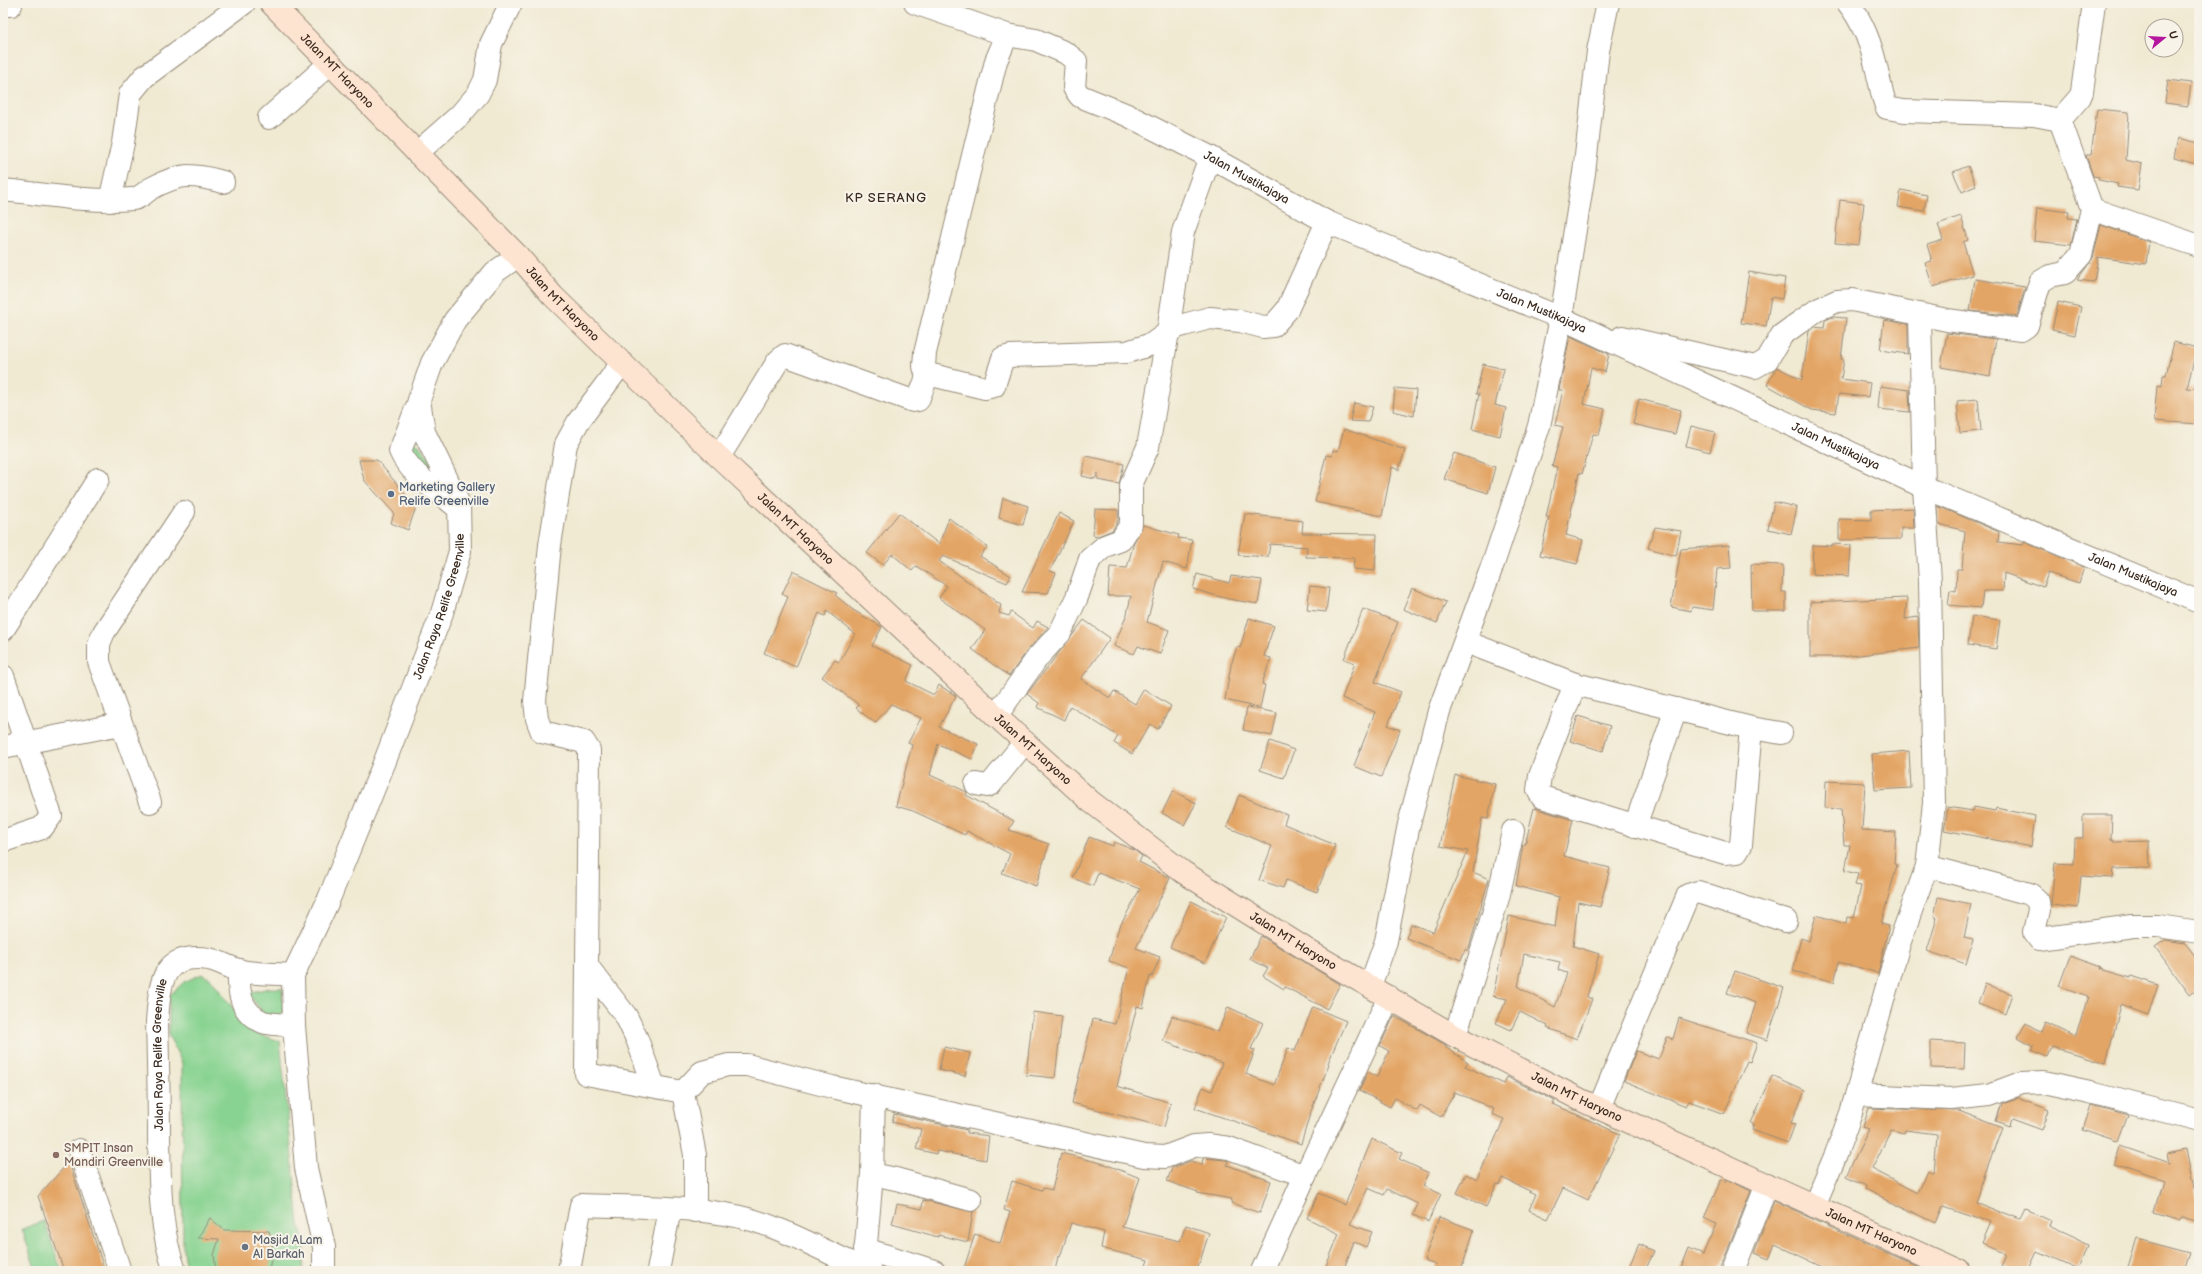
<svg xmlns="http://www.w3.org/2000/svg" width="2202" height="1274" font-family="'Balsamiq Sans',sans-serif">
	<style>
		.green { fill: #88d391; stroke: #627e58 }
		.building { fill: #e3a565; fill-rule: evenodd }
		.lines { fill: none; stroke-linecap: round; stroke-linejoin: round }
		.street-casing { stroke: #968a78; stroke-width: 24 }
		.secondary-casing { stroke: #968a78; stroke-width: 24 }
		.street { stroke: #fff; stroke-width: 22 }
		.secondary { stroke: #fde4d1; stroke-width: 22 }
		.service-dot { fill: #5c6f8a; stroke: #f7f3e8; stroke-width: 1.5 }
		.education-dot { fill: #8d6e63; stroke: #f7f3e8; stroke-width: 1.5 }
		.worship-dot { fill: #6b7280; stroke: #f7f3e8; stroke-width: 1.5 }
		.labels { text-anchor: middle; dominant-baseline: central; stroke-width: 4; stroke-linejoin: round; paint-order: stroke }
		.street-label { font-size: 12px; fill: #3b2a1e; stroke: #f7f3e8 }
		.service-label { font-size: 12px; fill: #4e5e75; stroke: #f7f3e8; text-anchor: start }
		.education-label { font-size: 12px; fill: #785e54; stroke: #f7f3e8; text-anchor: start }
		.worship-label { font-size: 12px; fill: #5b616d; stroke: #f7f3e8; text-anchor: start }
		.neighbourhood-label { font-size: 13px; letter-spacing: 1px; fill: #3b2a1e; stroke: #f7f3e8 }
	</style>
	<rect width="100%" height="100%" fill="#f7f3e8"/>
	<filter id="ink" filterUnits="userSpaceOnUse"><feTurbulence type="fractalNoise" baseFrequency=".025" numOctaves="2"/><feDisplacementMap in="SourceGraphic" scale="8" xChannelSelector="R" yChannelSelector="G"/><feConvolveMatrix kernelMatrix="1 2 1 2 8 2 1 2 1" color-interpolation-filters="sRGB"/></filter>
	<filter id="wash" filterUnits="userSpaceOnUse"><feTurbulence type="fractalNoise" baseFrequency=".012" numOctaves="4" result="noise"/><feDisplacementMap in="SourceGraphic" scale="16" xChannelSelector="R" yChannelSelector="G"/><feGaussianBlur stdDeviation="0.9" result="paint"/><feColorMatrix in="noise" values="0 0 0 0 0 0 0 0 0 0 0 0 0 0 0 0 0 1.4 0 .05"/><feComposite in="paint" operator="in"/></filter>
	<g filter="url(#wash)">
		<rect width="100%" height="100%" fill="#f0ead3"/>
		<g class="green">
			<path d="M416,442L436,466L434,477L409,445Z"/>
			<path d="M202,974L211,979L248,1028L258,1034L280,1041L299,1224C304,1240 307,1254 302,1271H186L183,1250L182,1063L169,1036V996L184,982Z"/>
			<path d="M269,988H282L284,1013L277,1017L267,1018L248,993Z"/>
			<path d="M44,1221L61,1269L36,1271L22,1229Z"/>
		</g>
		<g id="blocks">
			<g class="building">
				<path d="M2168,80L2191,83L2188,106L2165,103Z"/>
				<path d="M2097,109L2129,112L2126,160L2142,164L2138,190L2117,187L2118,184L2099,180V177L2093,176L2086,155H2091Z"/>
				<path d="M2178,138L2199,143L2196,164L2174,158Z"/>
				<path d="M1968,166L1976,186L1962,192L1953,172Z"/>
				<path d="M1901,190L1927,195L1924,211L1898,207Z"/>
				<path d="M1840,200L1864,203L1859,245L1835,243Z"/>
				<path d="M2037,208L2069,212L2068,218L2077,219L2071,245L2034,241Z"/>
				<path d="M1961,216L1968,240L1963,242L1973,275L1933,287L1925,263L1932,261L1927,245L1943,240L1938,224Z"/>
				<path d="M2101,225L2149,242L2146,264L2098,257L2094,282L2077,280L2093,258Z"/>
				<path d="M1749,272L1785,278L1782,299L1771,297L1766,326L1741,323Z"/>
				<path d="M1975,279L2025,287L2017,316L1970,311Z"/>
				<path d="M2058,302L2081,307L2075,335L2052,330Z"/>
				<path d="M1833,317L1846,318L1841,359H1844L1841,379L1870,383L1868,397L1839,394L1836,413L1812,410L1767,385L1777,367L1802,380L1809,331L1814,327L1824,328L1825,320Z"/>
				<path d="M1884,320L1908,324V354L1880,350Z"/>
				<path d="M1947,333L1996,339L1990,376L1941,367Z"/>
				<path d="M1570,336L1609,354L1605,372L1591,368L1584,404L1605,409L1599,435L1593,434L1582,474L1579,473L1566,535L1583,540L1577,564L1540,555L1549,517H1546L1557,467L1552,466L1563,427L1555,425L1563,390H1559Z"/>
				<path d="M2174,342L2197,348L2187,388L2199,389V424L2154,421L2157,385L2162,386L2163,375H2166Z"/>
				<path d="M1483,364L1504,369L1495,405L1506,408L1500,436L1472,429L1479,394H1476Z"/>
				<path d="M1880,386L1909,390L1910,412L1878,409Z"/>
				<path d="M1395,388L1416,390L1414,416L1393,411Z"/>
				<path d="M1639,399L1681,410L1675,434L1633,424Z"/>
				<path d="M1978,399L1981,431L1960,433L1957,401Z"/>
				<path d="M1354,403L1373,407L1368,422L1350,421Z"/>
				<path d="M1691,426L1715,432L1710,452L1686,446Z"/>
				<path d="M1344,429L1405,450L1399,470L1392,467L1382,516L1315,502L1326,455L1332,456L1333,450L1338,451Z"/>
				<path d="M1454,453L1495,467L1488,493L1444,479Z"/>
				<path d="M1086,456L1124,464L1119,484L1098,480V473L1095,479L1082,476Z"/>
				<path d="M359,460H377L416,507L408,530L391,523L394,513L364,480Z"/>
				<path d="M1003,498L1028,506L1023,525L999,518Z"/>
				<path d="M1774,502L1797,507L1791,534L1768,529Z"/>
				<path d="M1938,506L1999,532L1998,542L2023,545L2024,542L2084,567L2079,583L2048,573L2043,587L2004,573L2003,591H1983L1981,608L1948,605L1950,590L1956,591L1957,569H1962L1965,531L1939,524Z"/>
				<path d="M1913,508L1914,528H1901V539L1839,540V519L1871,520V510Z"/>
				<path d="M1095,509L1118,510V520L1113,530L1098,536L1093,535Z"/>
				<path d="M899,513L939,544L949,518L987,547L980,556L1011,576L1007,583L943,556L939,561L1001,605L999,613L1009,616L1011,612L1033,628L1037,621L1048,627L1028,650L1009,676L972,649L985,630L939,598L947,586L916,566L912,571L892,554L883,565L867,553Z"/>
				<path d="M1059,513L1074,521L1050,571L1056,573L1048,593L1022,592Z"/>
				<path d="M1245,514L1303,521L1302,533L1377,534L1375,571L1353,569L1354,558L1306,557L1307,547L1270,544L1268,557L1238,555Z"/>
				<path d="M1143,525L1179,535L1178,538L1192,540L1187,569L1163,562L1147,622L1169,630L1160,654L1138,646L1134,654L1114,646L1127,614L1131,596H1108L1110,567L1127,568L1134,542Z"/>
				<path d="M1655,527L1681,531L1676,556L1648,548Z"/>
				<path d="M1832,544L1851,545L1849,576L1812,574L1813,545L1832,546Z"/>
				<path d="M1729,545L1731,568L1717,569L1713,610L1692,607L1691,611L1671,607L1681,549Z"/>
				<path d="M1751,564L1783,565L1782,592H1786V611H1752Z"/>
				<path d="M793,571L837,593L835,595L853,610L882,627L872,646L913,665L906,681L934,695L939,685L956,696L939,727L978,744L972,759L938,744L930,775L967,792L966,795L1014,821L1009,830L1049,844L1036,886L1002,873L1010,854L967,831L965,835L913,811L896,806L912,745L908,743L921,718L891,704L875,723L856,708L859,705L822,677L835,660L839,662L855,634L827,611L825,616L819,613L796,667L764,653L788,597L782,594Z"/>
				<path d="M1197,574L1229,583L1231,576L1262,580L1258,604L1228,599L1193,589Z"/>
				<path d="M1310,586L1329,588L1326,612L1307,610Z"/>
				<path d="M1412,588L1446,602L1437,623L1403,609Z"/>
				<path d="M1907,598L1905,619L1918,617L1919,648L1842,657H1810V602Z"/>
				<path d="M1363,609L1398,622L1375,682L1401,692L1388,725L1400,730L1381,777L1354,766L1375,712L1342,698L1355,663L1344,659Z"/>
				<path d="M1972,616L2000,620L1996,649L1968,645Z"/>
				<path d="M1249,618L1274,626L1264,656L1271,658L1262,684L1265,685L1260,708L1225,700L1231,665L1237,647L1240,648Z"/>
				<path d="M1084,620L1110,638L1081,679L1110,698L1114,691L1135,704L1144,689L1171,706L1158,729L1150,724L1132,754L1114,743L1118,736L1070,706L1064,720L1037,707L1039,703L1027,694Z"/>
				<path d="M1247,707L1277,713L1272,736L1243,730Z"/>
				<path d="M1578,716L1610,726L1603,751L1570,741Z"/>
				<path d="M1270,741L1294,750L1284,778L1260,770Z"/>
				<path d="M1909,751L1911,788L1875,790L1872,754Z"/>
				<path d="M1455,775L1495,784L1488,819L1482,818L1473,872L1489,879L1468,951L1465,949L1461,960L1406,938L1411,924L1433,932L1468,851L1440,846Z"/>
				<path d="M1826,781L1865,783L1862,830L1896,832L1894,864L1897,865L1881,924L1889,926L1878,973L1839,962L1834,982L1793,971L1801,938L1809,941L1816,915L1846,924L1847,917L1854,918L1861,886L1855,885L1858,874L1845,871L1850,845H1844L1841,809L1825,808Z"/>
				<path d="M1173,791L1196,803L1184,825L1162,813Z"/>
				<path d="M1239,795L1287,815L1284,824L1335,845L1317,892L1286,880L1283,888L1259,880L1272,846L1227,827Z"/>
				<path d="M1948,807L1973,811L1974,807L1995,811L1996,808L2035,816L2031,847L1944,830Z"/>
				<path d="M1534,808L1573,820L1564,856L1610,868L1600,907L1578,902L1573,946L1599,954L1587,997L1592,999L1577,1039L1547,1028L1548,1026L1520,1012L1511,1030L1496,1023L1507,999L1493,996L1509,916L1555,927L1559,897L1516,886L1523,844L1525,845ZM1524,954L1560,962L1558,970L1567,973L1555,1007L1518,987Z"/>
				<path d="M2083,815H2112L2111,839L2114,840V842L2149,841L2150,868L2113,869L2112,878L2081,876L2078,908L2051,905L2055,863L2074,864L2075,838H2083Z"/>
				<path d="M1089,837L1113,846L1114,842L1134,850L1142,856L1139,862L1170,878L1136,948L1160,957L1152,977L1150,976L1143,1008L1137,1006L1117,1086L1171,1103L1164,1127L1072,1103L1093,1019L1115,1024L1129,968L1109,961L1118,930L1140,889L1098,873L1093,886L1073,878Z"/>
				<path d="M1938,897L1971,904L1964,938L1973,940L1966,964L1927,951L1937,918L1934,917Z"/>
				<path d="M1191,901L1226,917L1205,963L1170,947Z"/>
				<path d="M1261,936L1340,984L1327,1009L1285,987L1284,989L1263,976L1268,968L1250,959Z"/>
				<path d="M2165,940L2185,943L2199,961V988L2190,995L2155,947Z"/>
				<path d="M2070,956L2101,967L2100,969L2131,978V976L2158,985L2148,1015L2121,1005L2106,1063L2052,1047L2048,1057L2032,1050L2034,1046L2018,1037L2026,1023L2041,1032L2045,1022L2076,1037L2088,996L2059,986Z"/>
				<path d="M1735,971L1784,988L1767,1040L1746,1033L1756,1003L1727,993Z"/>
				<path d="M1985,984L2012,994L2005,1014L1978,1004Z"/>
				<path d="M1228,1007L1263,1023L1251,1049L1255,1050L1246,1074L1274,1085L1288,1048L1295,1051L1313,1007L1346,1021L1328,1063L1329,1064L1310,1114L1301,1144L1195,1108L1203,1087L1212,1091L1222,1063L1163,1041L1172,1016L1218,1032Z"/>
				<path d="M1033,1012L1062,1016L1055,1078L1026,1075Z"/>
				<path d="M1394,1016L1446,1045L1445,1047L1468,1062L1465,1066L1504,1084L1507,1077L1555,1101L1553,1104L1620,1134L1588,1200L1563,1188L1548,1219L1529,1210L1536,1194L1502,1178L1499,1185L1497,1184L1486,1207L1457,1193L1466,1174L1477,1180L1504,1119L1492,1114L1494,1109L1455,1092L1441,1117L1420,1105L1417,1111L1395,1098L1390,1107L1359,1090L1368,1072L1377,1077L1389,1051L1380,1046Z"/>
				<path d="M1679,1018L1757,1043L1750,1062L1747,1061L1724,1114L1689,1101L1686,1106L1624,1081L1636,1051L1659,1059L1667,1037L1673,1039Z"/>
				<path d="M1931,1041L1965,1043L1964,1069L1931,1068Z"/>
				<path d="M944,1047L970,1053L965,1076L939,1070Z"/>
				<path d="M1772,1076L1805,1091L1791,1123L1795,1124L1788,1143L1752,1130L1754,1125L1751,1123Z"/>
				<path d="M2017,1098L2049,1110L2042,1130L2012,1119L2010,1126L1996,1121L2002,1103Z"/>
				<path d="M2091,1105L2128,1115L2118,1142L2083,1130Z"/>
				<path d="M1869,1108L1959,1111L2003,1128L1976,1202L2021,1220L2026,1210L2050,1221L2048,1226L2087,1244L2078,1268L2037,1250L2027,1271H2016L2001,1264L2006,1254L1983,1244L1992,1223L1943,1206L1936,1223L1865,1189L1866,1186L1846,1176L1869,1129L1863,1127ZM1891,1130L1904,1133L1905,1130L1937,1134L1934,1173L1928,1170L1918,1193L1872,1169Z"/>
				<path d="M894,1114L967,1130V1133L989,1136L986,1160L937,1151L936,1154L916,1149L921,1129L892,1122Z"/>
				<path d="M1372,1139L1402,1153L1399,1159L1429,1173L1423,1186L1441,1194L1428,1222L1413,1215L1418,1204L1387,1189L1384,1195L1368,1188L1350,1224L1372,1232L1366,1247L1354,1242L1343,1271H1324L1339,1234L1307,1218L1319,1193L1345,1205Z"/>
				<path d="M2120,1146L2170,1163L2168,1153L2187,1149L2199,1207V1222L2181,1216L2180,1219L2154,1211L2163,1182L2114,1165Z"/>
				<path d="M1061,1153L1105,1164L1140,1178L1122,1227L1180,1241L1186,1225L1209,1233L1197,1271H1144L1148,1260L1101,1248L1104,1232L1071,1223L1060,1257L1058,1256L1055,1271H963L975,1234L1000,1243L1010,1212L1004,1210L1012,1181L1042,1190L1043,1188L1052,1190Z"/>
				<path d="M1203,1158L1226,1160L1228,1161L1227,1165L1271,1181L1260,1213L1231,1203L1232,1199L1197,1193L1198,1192L1167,1181L1172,1168L1191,1161L1202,1165Z"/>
				<path d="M69,1162L105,1271H64L38,1196Z"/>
				<path d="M1726,1179L1751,1191L1724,1259L1718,1271H1680L1689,1248L1703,1254L1716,1224L1704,1218L1721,1180L1725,1182Z"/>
				<path d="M923,1200L973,1212L968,1242L938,1235V1237L892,1224L897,1204L922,1209Z"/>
				<path d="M1774,1201L1860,1241L1928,1271H1821L1823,1267L1775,1244L1769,1259L1754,1253Z"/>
				<path d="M1439,1217L1474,1230L1461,1271H1434L1436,1264L1424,1260Z"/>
				<path d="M210,1218L224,1230L269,1231L272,1241L273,1254L268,1271H216L214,1255L219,1239L198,1238Z"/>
				<path d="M2137,1239L2190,1253L2184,1271H2127Z"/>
				<path d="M1639,1244L1654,1251L1645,1271H1627Z"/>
			</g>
		</g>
	</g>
	<g filter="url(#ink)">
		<use href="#blocks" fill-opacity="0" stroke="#968a78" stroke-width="1"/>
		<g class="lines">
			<g class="street-casing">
				<g id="street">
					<path id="s1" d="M915,3L1007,35L1036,40L1066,53L1076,61L1074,88L1080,96L1127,115L1210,157L1327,222L1561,318L1924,487L2199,602"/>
					<path d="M1848,3C1864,23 1873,50 1878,75C1881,86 1882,97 1887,108L1904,111L2034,115L2060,120"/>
					<path d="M3,5H11"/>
					<path d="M269,118L329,64"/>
					<path d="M2060,120L2080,97L2082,92L2094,3"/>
					<path d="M417,153L460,115L478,94L485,80L491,44L511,3"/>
					<path d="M3,190C45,194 89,203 132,199C138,199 145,193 150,189C180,173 190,173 223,182"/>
					<path d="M110,201L123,143L130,94L144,77L244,3"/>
					<path d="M2092,209L2199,246"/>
					<path d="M1622,337L1755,367L1767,360L1782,335L1797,324L1817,310L1837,301L1852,300L1947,320L2021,330L2027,326L2040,282L2050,276L2065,273L2081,255L2092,209L2060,120"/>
					<path d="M622,363L578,422L566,444L550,545L535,701L537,719L542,732L584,742L589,750L586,1074L683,1092L702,1072L728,1065H747L832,1087L1144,1156L1165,1157L1194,1146L1208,1145L1229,1148L1305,1176"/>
					<path d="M927,377L924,366L925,353L996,61L1007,35"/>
					<path d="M419,401L400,451C410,475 439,491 458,508"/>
					<path d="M719,457L778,361L785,355L913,401L918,400L927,377L932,375L985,388L994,386L1003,358L1010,356L1127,352L1152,344L1176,327L1210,318L1240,321L1263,327L1273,326L1287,310L1327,222"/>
					<path d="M3,630L98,479"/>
					<path d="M1466,642L1575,684L1751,728L1781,733"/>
					<path d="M3,676L51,816L42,828L3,841"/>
					<path d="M1575,684L1540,776L1538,790L1542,797L1725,853L1737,852L1741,845L1751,728"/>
					<path d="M996,716L1038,657L1060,633L1077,597L1090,559L1105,546L1121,540L1131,524V485L1148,447L1168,332L1183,232L1210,157"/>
					<path d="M3,747L121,724"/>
					<path d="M976,784L987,786L991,784L1025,742"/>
					<path d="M150,802L99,662V644L104,632L184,512"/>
					<path d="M1635,826L1676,709"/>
					<path d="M1927,866L2030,894L2038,901L2039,910L2034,932L2039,939L2133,926H2158L2199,932"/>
					<path d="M588,967L626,1016L637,1039L654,1086"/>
					<path d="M239,970C238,991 240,1013 263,1022C272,1025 285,1024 294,1026"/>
					<path d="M1370,986L1386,941L1409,824L1439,711L1494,561L1539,426L1561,318L1584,173L1598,51L1608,3"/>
					<path d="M1455,1036L1498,898L1513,831"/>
					<path d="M683,1092L695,1155V1211"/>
					<path d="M1857,1095L1951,1099L1989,1095L2021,1083L2044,1082L2090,1092L2199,1120"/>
					<path d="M1599,1108L1688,895L1698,892L1786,921"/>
					<path d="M79,1150L120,1271"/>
					<path d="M872,1174L896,1179L971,1200"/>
					<path d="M1814,1206L1836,1154L1851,1113L1899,944L1927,866L1934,803L1930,581L1924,487L1920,315"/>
					<path d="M865,1249L934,1271"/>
					<path d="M864,1268L872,1174L874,1095"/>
					<path id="s2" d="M175,1271C159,1228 160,1182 159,1136C159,1098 158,1059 157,1021C160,983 161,952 209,959C219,961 228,967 238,970C255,975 276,973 293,975"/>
					<path id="s3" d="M324,1271V1247L306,1168L294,1026L293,975L328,901L385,761L442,613L460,551L459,504L424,432L419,400L432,363L455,320L495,272L518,256"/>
					<path d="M569,1271L581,1205C632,1207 686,1206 736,1216C784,1226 826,1254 871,1271"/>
					<path d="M658,1271L670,1209"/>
					<path d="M1262,1271L1305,1176L1389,997"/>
					<path d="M1733,1271L1767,1184"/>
				</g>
			</g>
			<g class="secondary-casing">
				<g id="secondary">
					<path id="s4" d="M271,3L518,256L553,296L719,457L996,716L1090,801L1183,872L1312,953L1455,1036L1583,1101L1958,1271"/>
				</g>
			</g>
			<use href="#street" class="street"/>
			<use href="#secondary" class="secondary"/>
		</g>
	</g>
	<circle class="service-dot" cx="391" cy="494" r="4"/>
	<circle class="education-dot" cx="56" cy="1155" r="4"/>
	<circle class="worship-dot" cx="245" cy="1247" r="4"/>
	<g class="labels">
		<g class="street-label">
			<text stroke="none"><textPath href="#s4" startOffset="95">Jalan MT Haryono</textPath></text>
			<text stroke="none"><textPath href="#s1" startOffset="395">Jalan Mustikajaya</textPath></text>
			<text stroke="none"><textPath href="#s4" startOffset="419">Jalan MT Haryono</textPath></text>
			<text stroke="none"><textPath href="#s1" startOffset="719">Jalan Mustikajaya</textPath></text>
			<text stroke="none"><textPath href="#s1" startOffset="1043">Jalan Mustikajaya</textPath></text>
			<text stroke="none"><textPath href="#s4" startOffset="743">Jalan MT Haryono</textPath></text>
			<text stroke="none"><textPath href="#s1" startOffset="1367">Jalan Mustikajaya</textPath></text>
			<text stroke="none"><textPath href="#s3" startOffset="696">Jalan Raya Relife Greenville</textPath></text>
			<text stroke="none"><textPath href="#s4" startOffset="1067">Jalan MT Haryono</textPath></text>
			<text stroke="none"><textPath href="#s4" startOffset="1391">Jalan MT Haryono</textPath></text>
			<text stroke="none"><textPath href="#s2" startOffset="218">Jalan Raya Relife Greenville</textPath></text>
			<text stroke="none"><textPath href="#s4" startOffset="1715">Jalan MT Haryono</textPath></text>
			<text stroke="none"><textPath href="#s4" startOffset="2039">Jalan MT Haryono</textPath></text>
		</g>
		<g class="service-label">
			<text x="399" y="487">Marketing Gallery<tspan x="399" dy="14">Relife Greenville</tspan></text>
		</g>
		<g class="education-label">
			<text x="64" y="1148">SMPIT Insan<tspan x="64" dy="14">Mandiri Greenville</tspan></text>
		</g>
		<g class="worship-label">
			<text x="253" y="1240">Masjid ALam<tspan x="253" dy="14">Al Barkah</tspan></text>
		</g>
		<g class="neighbourhood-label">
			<text x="886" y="198">KP SERANG</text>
		</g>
	</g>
	<rect width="2202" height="1274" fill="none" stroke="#f7f3e8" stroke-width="16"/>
	<g transform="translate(2164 38) rotate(72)"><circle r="19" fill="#f7f3e8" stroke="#aca397"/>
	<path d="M0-3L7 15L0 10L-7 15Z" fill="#b5179e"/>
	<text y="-6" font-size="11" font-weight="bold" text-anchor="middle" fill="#3b2a1e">U</text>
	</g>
</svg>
